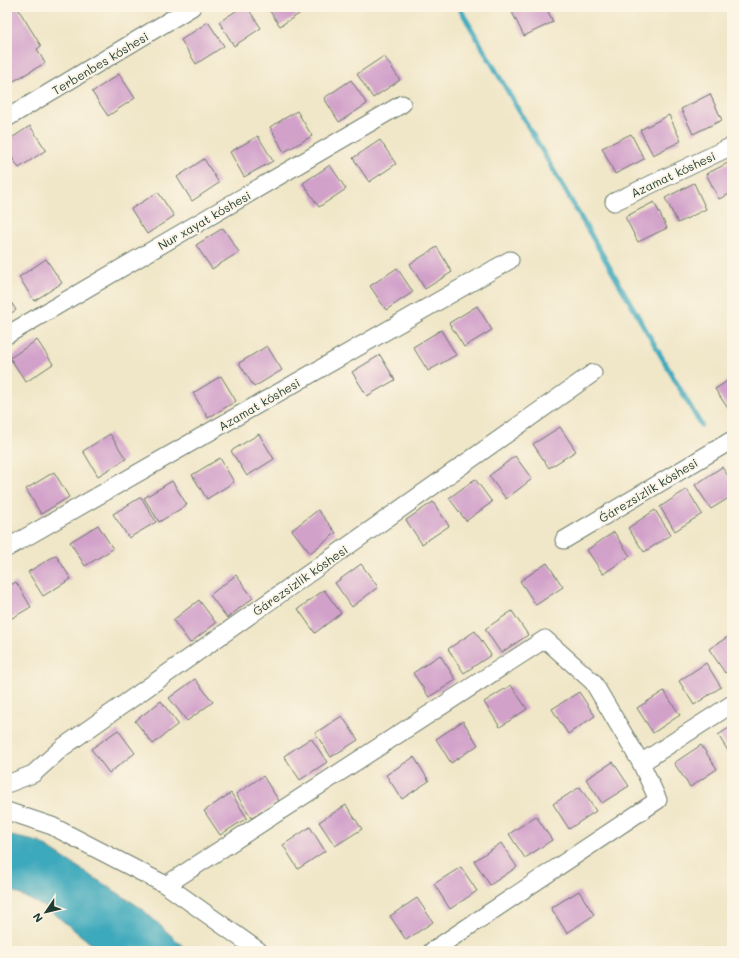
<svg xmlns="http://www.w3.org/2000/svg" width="739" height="958" font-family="Mali,sans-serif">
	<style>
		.water { fill: #3da9bc; stroke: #2e7378 }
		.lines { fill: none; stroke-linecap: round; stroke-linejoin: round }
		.stream { stroke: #3da9bc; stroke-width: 5 }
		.building { fill: #d2a1ca }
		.street-casing { stroke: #687868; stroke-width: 19 }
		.street { stroke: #fff; stroke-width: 17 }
		.labels { text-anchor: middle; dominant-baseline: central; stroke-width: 4; stroke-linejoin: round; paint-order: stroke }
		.street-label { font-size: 12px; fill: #1f3d34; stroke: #fcf5e5 }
	</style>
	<rect width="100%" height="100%" fill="#fcf5e5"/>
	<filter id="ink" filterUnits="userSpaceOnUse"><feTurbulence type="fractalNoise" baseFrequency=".025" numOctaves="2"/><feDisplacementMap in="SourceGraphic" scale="8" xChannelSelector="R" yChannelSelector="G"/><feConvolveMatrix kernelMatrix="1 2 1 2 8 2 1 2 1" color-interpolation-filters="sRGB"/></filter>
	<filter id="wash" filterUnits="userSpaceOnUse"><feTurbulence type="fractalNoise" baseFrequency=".012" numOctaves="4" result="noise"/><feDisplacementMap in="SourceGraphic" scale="16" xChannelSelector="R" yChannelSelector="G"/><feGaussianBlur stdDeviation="0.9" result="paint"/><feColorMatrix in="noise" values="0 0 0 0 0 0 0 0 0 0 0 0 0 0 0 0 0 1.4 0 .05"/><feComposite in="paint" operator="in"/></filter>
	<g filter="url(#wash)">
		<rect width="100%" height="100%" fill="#f0e6c8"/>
		<path class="water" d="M7,835L39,842L141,908L188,951H100L48,909L7,888Z"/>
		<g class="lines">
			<path class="stream" d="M459,7L701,425"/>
		</g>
		<g id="blocks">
			<g class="building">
				<path d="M17,7L41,46L37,49L45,63L7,85V13Z"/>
				<path d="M242,7H247L261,28L234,46L219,22Z"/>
				<path d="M267,7H306L307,9L280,26Z"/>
				<path d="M518,7H546L553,22L524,36L511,10Z"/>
				<path d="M208,22L224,46L196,64L181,40Z"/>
				<path d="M384,56L400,80L373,98L357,74Z"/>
				<path d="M119,74L135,98L108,116L92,92Z"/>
				<path d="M351,80L367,104L339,122L324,98Z"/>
				<path d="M710,94L722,120L693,134L681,109Z"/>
				<path d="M297,111L312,136L284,152L270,127Z"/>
				<path d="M669,115L681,141L653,155L640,130Z"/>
				<path d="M30,126L46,150L19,168L7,150V141Z"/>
				<path d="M631,134L644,159L615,174L602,148Z"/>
				<path d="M258,136L273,161L244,177L230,152Z"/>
				<path d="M380,140L396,164L369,182L353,158Z"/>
				<path d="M204,159L219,183L192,201L177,177Z"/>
				<path d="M732,161V193L719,199L706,174Z"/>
				<path d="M330,165L346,189L319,207L303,183Z"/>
				<path d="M694,183L706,209L678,223L665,198Z"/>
				<path d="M158,192L174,216L147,234L131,209Z"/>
				<path d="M654,202L667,228L638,242L625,217Z"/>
				<path d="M223,228L239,252L212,269L196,245Z"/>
				<path d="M437,247L452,272L425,289L410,264Z"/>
				<path d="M46,259L62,283L34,301L19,277Z"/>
				<path d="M397,268L413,292L386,310L370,286Z"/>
				<path d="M7,296L16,310L7,316Z"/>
				<path d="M477,306L492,330L464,347L449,323Z"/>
				<path d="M441,330L456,355L428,371L413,347Z"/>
				<path d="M37,340L53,364L26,382L10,358Z"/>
				<path d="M267,346L282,370L254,387L239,363Z"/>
				<path d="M380,355L395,380L367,396L352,372Z"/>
				<path d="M221,376L236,401L208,418L193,393Z"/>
				<path d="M732,378V412L731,413L715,389Z"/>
				<path d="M560,427L576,451L549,468L533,444Z"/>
				<path d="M110,434L126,459L98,476L83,451Z"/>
				<path d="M259,434L274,459L247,476L231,451Z"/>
				<path d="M515,456L532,479L506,499L489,476Z"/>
				<path d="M220,458L234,482L207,499L192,475Z"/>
				<path d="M722,467L732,482V496L711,509L695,485Z"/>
				<path d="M54,472L69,497L41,514L26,489Z"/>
				<path d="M475,479L492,502L466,521L449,498Z"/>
				<path d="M172,481L187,505L159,522L144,498Z"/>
				<path d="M687,489L702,514L675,531L660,507Z"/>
				<path d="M141,497L156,522L129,538L113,514Z"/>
				<path d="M433,502L449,526L422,544L406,520Z"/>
				<path d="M318,510L336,533L310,553L292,530Z"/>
				<path d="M655,510L671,535L644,552L628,528Z"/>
				<path d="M98,525L113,549L85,566L70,542Z"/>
				<path d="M614,532L630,556L603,574L587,550Z"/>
				<path d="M56,555L71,579L43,596L28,572Z"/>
				<path d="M547,563L563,587L536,605L520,581Z"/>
				<path d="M361,564L378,587L352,607L335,583Z"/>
				<path d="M236,575L253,598L227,618L210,595Z"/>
				<path d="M16,582L31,607L7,621V587Z"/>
				<path d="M324,590L341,613L315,633L298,609Z"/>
				<path d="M199,600L216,623L190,643L173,620Z"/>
				<path d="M512,611L528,635L501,653L485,629Z"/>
				<path d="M475,631L491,655L464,673L448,649Z"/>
				<path d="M732,634V668L725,673L709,649Z"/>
				<path d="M440,655L456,680L429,697L413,673Z"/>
				<path d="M706,663L721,687L694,705L679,681Z"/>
				<path d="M195,679L213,702L187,721L169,698Z"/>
				<path d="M511,685L527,709L500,727L484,702Z"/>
				<path d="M664,691L680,715L653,733L637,708Z"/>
				<path d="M579,692L595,716L568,734L552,709Z"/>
				<path d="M161,701L178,724L153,744L135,721Z"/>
				<path d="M342,716L358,740L331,757L315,733Z"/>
				<path d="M463,721L478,745L451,763L436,739Z"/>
				<path d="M732,726V757L718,735Z"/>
				<path d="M118,730L135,753L109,773L91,749Z"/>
				<path d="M311,738L327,762L300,780L284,756Z"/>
				<path d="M701,745L717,769L690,787L674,763Z"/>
				<path d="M414,757L429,781L402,799L386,775Z"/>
				<path d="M613,762L629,786L602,803L586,779Z"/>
				<path d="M263,776L279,801L252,818L236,794Z"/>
				<path d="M580,787L596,811L569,829L553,804Z"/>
				<path d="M231,793L247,818L220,835L204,811Z"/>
				<path d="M346,805L362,829L335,846L319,822Z"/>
				<path d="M536,816L552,840L525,858L509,834Z"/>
				<path d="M310,827L325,851L298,869L283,845Z"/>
				<path d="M501,843L517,867L490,885L474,861Z"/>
				<path d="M461,867L477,891L450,909L434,884Z"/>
				<path d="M579,891L594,915L567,933L551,908Z"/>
				<path d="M417,898L433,922L406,940L390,916Z"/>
			</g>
		</g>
	</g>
	<g filter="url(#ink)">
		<use href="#blocks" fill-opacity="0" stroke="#687868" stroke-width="1"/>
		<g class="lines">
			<g class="street-casing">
				<g id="street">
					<path d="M7,118L192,7"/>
					<path d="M614,202L732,146"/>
					<path d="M7,335L402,104"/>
					<path d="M564,540L732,440"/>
					<path d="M7,548L510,260"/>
					<path d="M641,763L732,704"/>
					<path d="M7,784L33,774L63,747L593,373"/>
					<path d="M7,811L52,826L166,885L259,951"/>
					<path d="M166,885L545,639L593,682L641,763L658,800L432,951"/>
				</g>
			</g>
			<use href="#street" class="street"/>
		</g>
	</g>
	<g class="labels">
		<g class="street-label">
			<text transform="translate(100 63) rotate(-31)">Terbenbes kóshesi</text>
			<text transform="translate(673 174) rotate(-25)">Azamat kóshesi</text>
			<text transform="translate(204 220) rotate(-30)">Nur xayat kóshesi</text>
			<text transform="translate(259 404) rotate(-30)">Azamat kóshesi</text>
			<text transform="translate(648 490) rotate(-31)">Ǵárezsizlik kóshesi</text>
			<text transform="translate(300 580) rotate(-35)">Ǵárezsizlik kóshesi</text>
		</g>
	</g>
	<rect width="739" height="958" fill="none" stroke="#fcf5e5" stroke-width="24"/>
	<g transform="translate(46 912) rotate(235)" stroke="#fcf5e5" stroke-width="3" paint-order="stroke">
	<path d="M0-3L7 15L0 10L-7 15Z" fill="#1f3d34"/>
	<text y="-6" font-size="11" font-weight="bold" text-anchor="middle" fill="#1f3d34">N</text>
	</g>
</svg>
